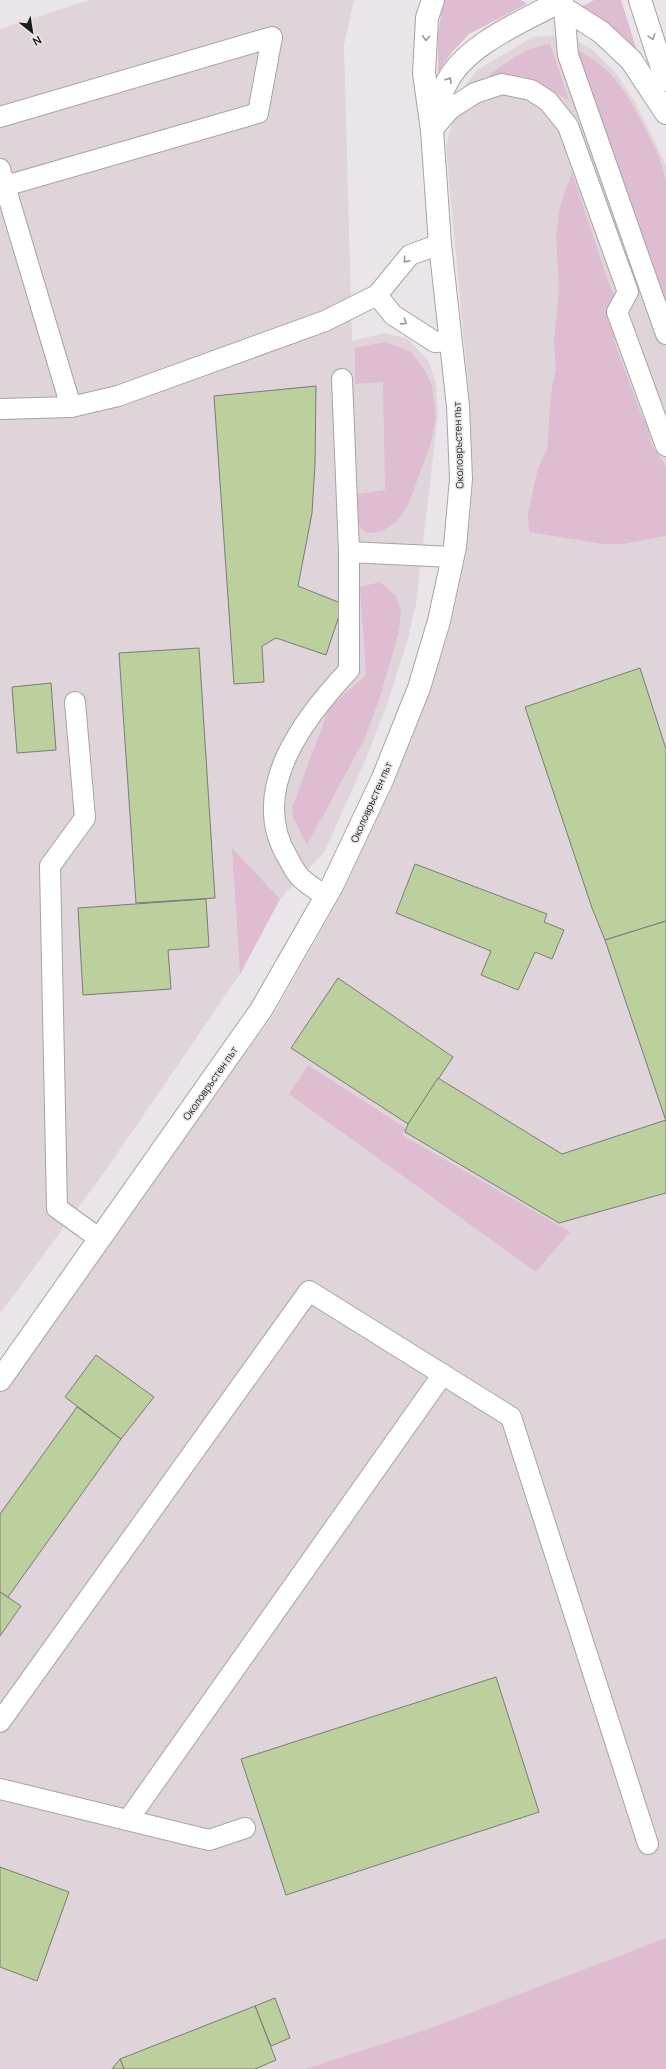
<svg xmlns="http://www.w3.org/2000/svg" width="666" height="2069" font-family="Manrope,sans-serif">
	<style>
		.built { fill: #dfd4da }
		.green { fill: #debdd1 }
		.building { fill: #bbd09c; stroke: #7a7b78 }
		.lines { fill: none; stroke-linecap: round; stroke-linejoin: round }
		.service-casing { stroke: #a7a3a5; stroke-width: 22 }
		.secondary-casing { stroke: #a7a3a5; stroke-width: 24 }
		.service { stroke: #fff; stroke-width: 20 }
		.secondary { stroke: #fff; stroke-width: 22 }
		.oneway { stroke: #999898 }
		.labels { text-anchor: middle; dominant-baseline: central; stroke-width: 3; stroke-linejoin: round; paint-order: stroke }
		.street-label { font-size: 10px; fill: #1c1b1b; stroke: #e9e5e8 }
	</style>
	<rect width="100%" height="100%" fill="#e9e5e8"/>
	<g class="built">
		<path d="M89,0H354L344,45L352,341L385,333L408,339L429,362L436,384L438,414L416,604L407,642L386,707L365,761L325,851L280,899L240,974L108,1167L0,1314V29Z"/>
		<path d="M565,35L590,48L616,73L636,104L666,165V2069L428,2029L305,2069H0V1393L272,1017L343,892L394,783L430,692L451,624L467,549L473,478L470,405L446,147L449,135L462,90L477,70L533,37Z"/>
	</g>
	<g class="green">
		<path d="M443,0H521L527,4L469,34L451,53L438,73V36Z"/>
		<path d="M594,0H621L637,51C617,27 605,22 577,9Z"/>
		<path d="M550,44L569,100L523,76L501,79L489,75C509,61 525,47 550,44Z"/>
		<path d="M576,49L593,59L610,73L623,90L634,107L658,154L666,180V311Z"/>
		<path d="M572,173L608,281L617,302L612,326L615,344L641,414L648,427L651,444L666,466V536L623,544H604L529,532L528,514L538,468L547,449L551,393L556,368L554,343L559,289L556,237L560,206Z"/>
		<path d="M385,342L410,351L422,366L432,385L436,418L430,445L408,505L397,521L384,530L374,533H367L358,526V494L385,490L383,382L355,384V348Z"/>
		<path d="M380,582L396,596L401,612L398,635L380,697L364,740L307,845L293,817L292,808L329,708L366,675L360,587Z"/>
		<path d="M232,848L280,899L240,974Z"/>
		<path d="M308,1065L406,1128L402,1135L570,1232L536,1272L289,1094Z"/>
		<path d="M666,1938V2069H305L428,2029Z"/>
	</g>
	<g class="building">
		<path d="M316,386L315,464L312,513L298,586L343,604L326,655L276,638L262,646L264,682L234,684L214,396Z"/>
		<path d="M199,648L215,898L136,903L119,653Z"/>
		<path d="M640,668L666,749V921L605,940L592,908L525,707Z"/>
		<path d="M51,683L56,750L17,753L12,687Z"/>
		<path d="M415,864L547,914L544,922L564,930L552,959L535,952L518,990L481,975L491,951L396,913Z"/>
		<path d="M206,899L209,947L168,950L171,989L83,995L78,908Z"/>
		<path d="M666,921V1121L605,940Z"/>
		<path d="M338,978L453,1057L408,1124L291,1048Z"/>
		<path d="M438,1078L562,1154L666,1120V1193L559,1223L405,1132L408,1124Z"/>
		<path d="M96,1355L154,1397L121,1439L65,1397Z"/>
		<path d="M77,1407L121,1439L8,1597L0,1592V1514Z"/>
		<path d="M0,1592L21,1606L0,1636Z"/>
		<path d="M496,1677L539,1812L286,1895L241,1759Z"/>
		<path d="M0,1867L69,1892L37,1981L0,1967Z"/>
		<path d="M275,1998L290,2038L271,2046L255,2006Z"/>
		<path d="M255,2006L276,2060L255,2069H124L120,2059Z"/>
		<path d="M120,2059L124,2069H112Z"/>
	</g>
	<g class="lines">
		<g class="service-casing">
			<g id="service">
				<path d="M564,9L568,55L666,334"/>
				<path d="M0,117L272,37L258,113L5,186L71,407"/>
				<path d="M432,130L450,109L475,93L502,84L531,90L548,101L568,126L628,292L617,312L666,446"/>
				<path d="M0,169L5,186"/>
				<path d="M377,295L393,315L418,331L435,342L450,341"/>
				<path d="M342,379L349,552"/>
				<path d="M0,409L71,407L118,396L325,321L377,295L410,255L440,244"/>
				<path d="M75,702L85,818L50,866L57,1208L100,1239"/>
				<path d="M326,897C318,890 306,884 299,876C295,871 291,864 288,858C247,791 304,718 349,670V552L452,557"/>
				<path d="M0,1722L309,1291L511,1417L648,1844"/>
				<path d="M0,1789L209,1840L245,1828"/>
				<path d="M128,1820L443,1374"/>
			</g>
		</g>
		<g class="secondary-casing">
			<g id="secondary">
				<path d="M551,0L601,32L631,60L666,113"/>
				<path d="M640,0L666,80"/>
				<path d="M434,123C438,110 440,94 447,82C467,43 525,21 562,0"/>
				<path d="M0,1380L261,1010L332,886L383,778L419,688L439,621L455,547L461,479L458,406L440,244L432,130L424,73L427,18L433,0"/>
			</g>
		</g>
		<use href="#service" class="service"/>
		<use href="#secondary" class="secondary"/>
	</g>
	<defs><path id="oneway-chevron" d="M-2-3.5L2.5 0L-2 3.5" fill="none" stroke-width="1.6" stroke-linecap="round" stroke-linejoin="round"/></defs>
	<g class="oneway">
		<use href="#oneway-chevron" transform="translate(652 37) rotate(72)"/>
		<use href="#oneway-chevron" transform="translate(426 38) rotate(94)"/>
		<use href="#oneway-chevron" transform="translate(449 80) rotate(-58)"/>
		<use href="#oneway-chevron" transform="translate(406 260) rotate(131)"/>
		<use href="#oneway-chevron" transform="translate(404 322) rotate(33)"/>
	</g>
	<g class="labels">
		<g class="street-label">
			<text transform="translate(458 445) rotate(-92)">Околовръстен път</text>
			<text transform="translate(371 802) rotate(-66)">Околовръстен път</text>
			<text transform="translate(210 1083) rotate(-55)">Околовръстен път</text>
		</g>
	</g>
	<g transform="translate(32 32) rotate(150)" stroke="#e9e5e8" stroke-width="3" paint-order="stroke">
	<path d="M0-3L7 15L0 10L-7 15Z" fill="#1c1b1b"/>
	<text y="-6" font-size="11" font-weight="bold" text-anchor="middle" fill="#1c1b1b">N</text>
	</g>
</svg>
